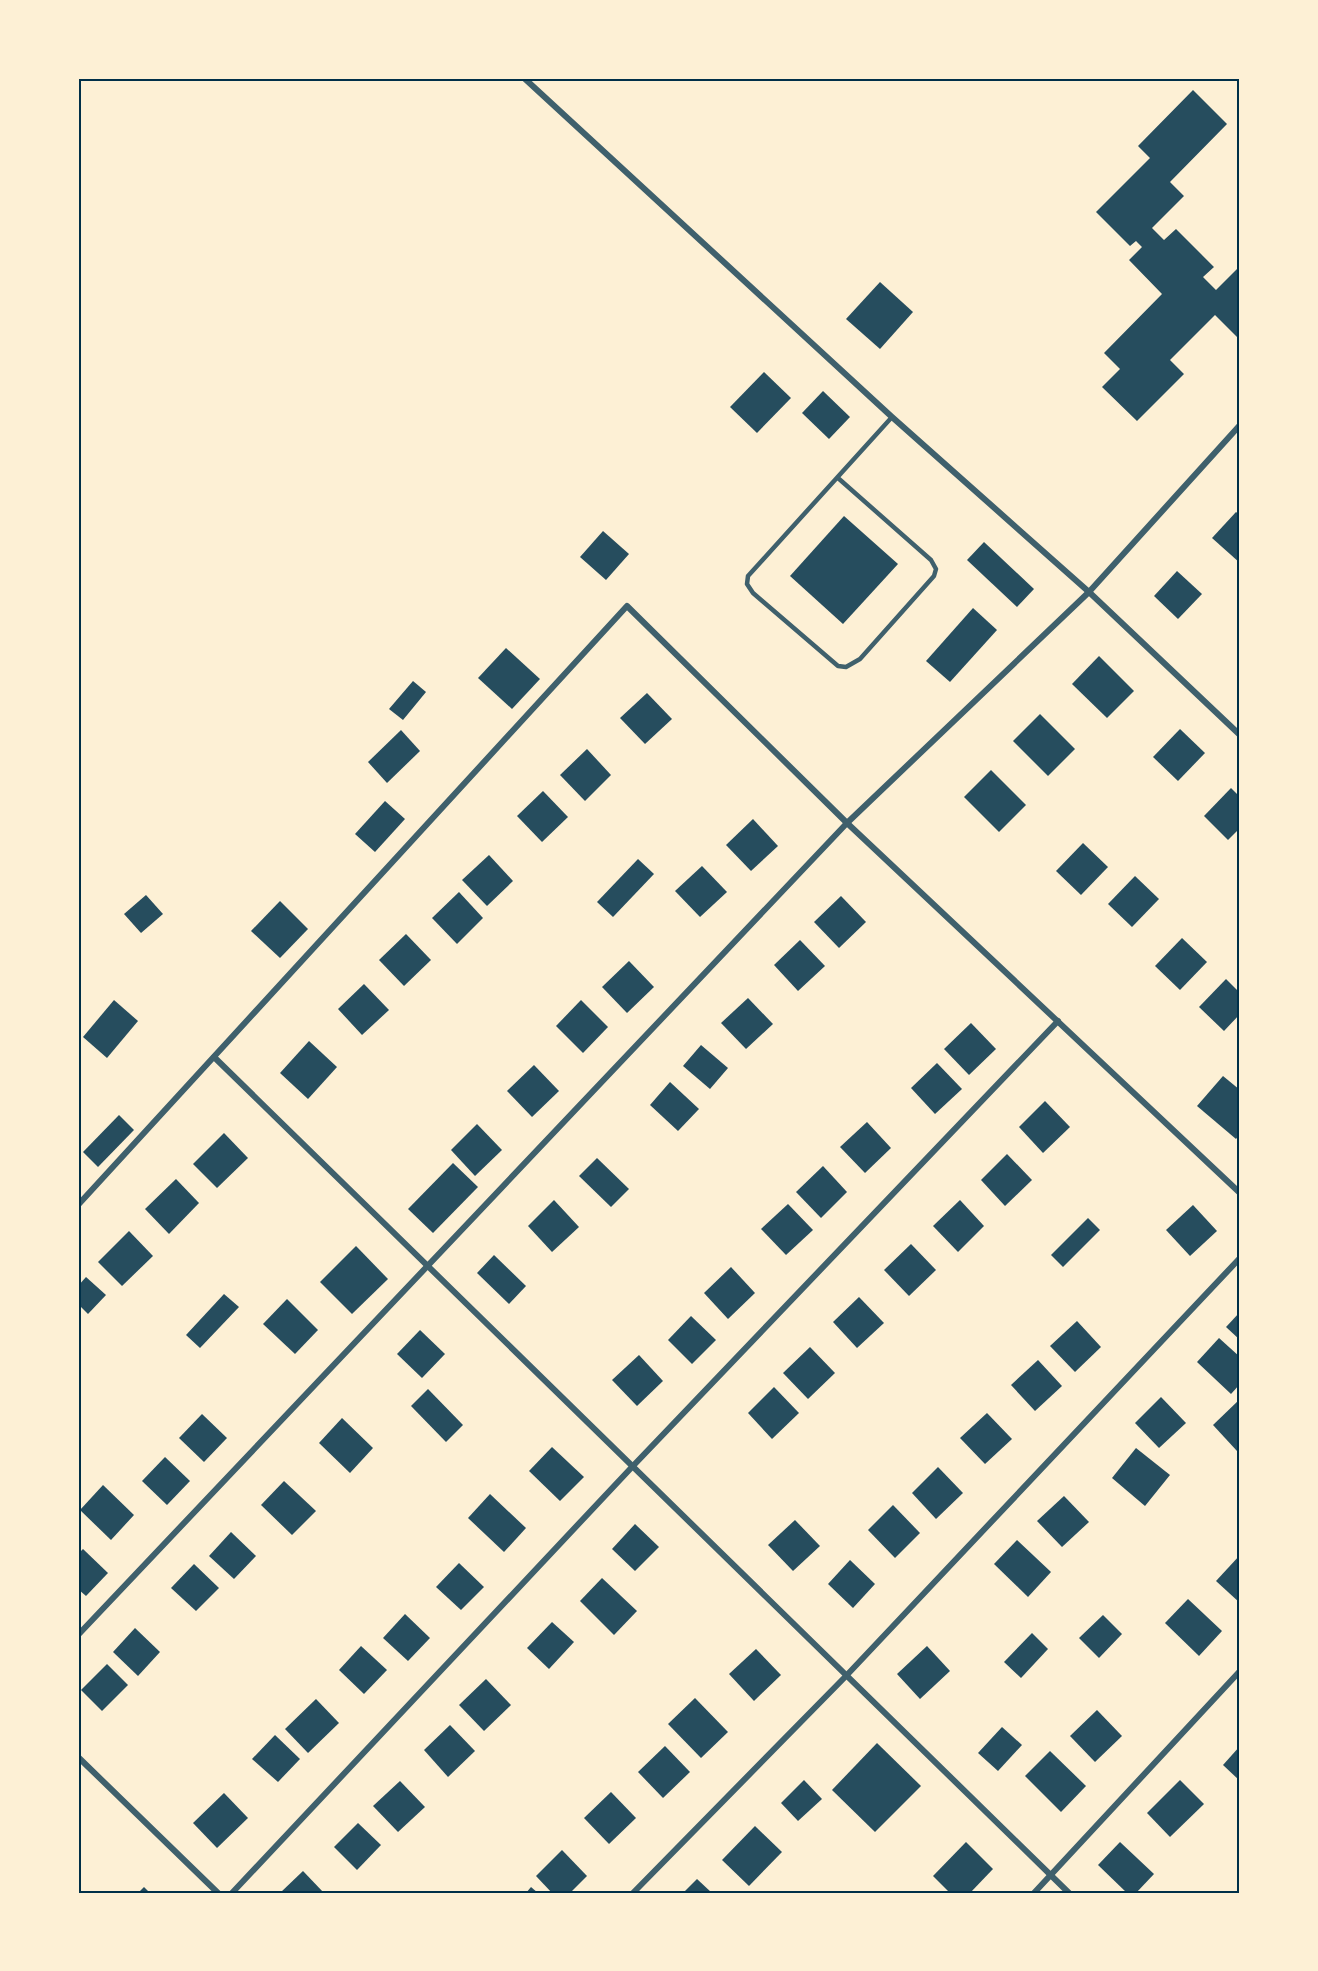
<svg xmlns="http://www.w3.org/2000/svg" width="1318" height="1971" font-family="Spectral,serif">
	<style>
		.building { fill: #264d5e }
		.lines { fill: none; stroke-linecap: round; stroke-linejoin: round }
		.service { stroke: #3f606c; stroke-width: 4.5 }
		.minor { stroke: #3f606c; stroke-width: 6 }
		.neatline { fill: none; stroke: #003049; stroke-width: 2 }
	</style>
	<rect width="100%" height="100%" fill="#fdf0d5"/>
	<g class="building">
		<path d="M1193,90L1227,124L1170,182L1184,196L1152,228L1164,240L1176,229L1214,267L1203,277L1216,290L1240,266V340L1215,315L1170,360L1184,374L1137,421L1102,387L1120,369L1104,353L1162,294L1129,260L1142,247L1136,241L1130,246L1096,212L1150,158L1138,146Z"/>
		<path d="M880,282L913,312L880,349L846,319Z"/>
		<path d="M764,372L791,398L757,433L730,407Z"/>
		<path d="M823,391L850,417L829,439L802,413Z"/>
		<path d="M1236,512L1240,515V563L1212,538Z"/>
		<path d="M844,516L898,564L843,624L790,576Z"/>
		<path d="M603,531L629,554L606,580L580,557Z"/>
		<path d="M984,542L1034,589L1017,607L967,560Z"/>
		<path d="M1177,571L1202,594L1178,619L1154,596Z"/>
		<path d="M973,608L997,630L950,682L926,661Z"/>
		<path d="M506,648L540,679L512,709L478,678Z"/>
		<path d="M1099,656L1134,691L1107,718L1072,684Z"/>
		<path d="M413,681L426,692L403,720L389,709Z"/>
		<path d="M647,693L672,719L645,744L620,718Z"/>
		<path d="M1040,714L1075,749L1048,776L1013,741Z"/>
		<path d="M1180,729L1205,753L1178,781L1153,757Z"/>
		<path d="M401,730L420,751L387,783L368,762Z"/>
		<path d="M587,749L611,775L585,801L560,775Z"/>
		<path d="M991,770L1026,805L999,832L964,797Z"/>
		<path d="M1231,788L1240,797V828L1228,840L1204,816Z"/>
		<path d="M543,791L568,817L542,842L517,816Z"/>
		<path d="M385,801L405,819L375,852L355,834Z"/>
		<path d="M753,819L778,846L751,871L726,845Z"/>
		<path d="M1083,843L1108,867L1081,895L1056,871Z"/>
		<path d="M489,855L513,881L487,906L462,880Z"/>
		<path d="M638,859L654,874L613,917L597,902Z"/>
		<path d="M702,866L727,892L700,917L675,891Z"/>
		<path d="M1135,876L1159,899L1132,927L1108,904Z"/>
		<path d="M459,892L483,918L457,944L432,918Z"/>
		<path d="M146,895L163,914L141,933L124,914Z"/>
		<path d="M841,896L866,922L839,948L814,922Z"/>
		<path d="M280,901L308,929L280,958L251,931Z"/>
		<path d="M406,934L431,960L404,986L379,960Z"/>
		<path d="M1182,938L1207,962L1180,990L1155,966Z"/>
		<path d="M800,940L825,966L798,991L774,965Z"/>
		<path d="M629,961L654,987L627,1013L602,987Z"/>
		<path d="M1226,979L1240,993V1014L1224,1031L1199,1007Z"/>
		<path d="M364,984L389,1010L362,1035L338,1009Z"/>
		<path d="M748,998L773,1024L746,1049L721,1023Z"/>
		<path d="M114,1000L138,1021L107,1058L83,1037Z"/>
		<path d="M581,1000L608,1027L583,1053L556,1026Z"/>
		<path d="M971,1023L996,1049L969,1075L944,1049Z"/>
		<path d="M309,1041L337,1067L308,1099L280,1073Z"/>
		<path d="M701,1045L728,1068L710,1089L683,1066Z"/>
		<path d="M937,1063L962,1089L935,1114L911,1088Z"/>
		<path d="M534,1065L559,1091L532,1117L507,1091Z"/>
		<path d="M1223,1076L1240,1090V1134L1236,1139L1197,1106Z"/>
		<path d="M670,1082L699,1109L678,1131L650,1105Z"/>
		<path d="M1045,1101L1070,1127L1043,1153L1019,1127Z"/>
		<path d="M119,1115L134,1130L98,1167L83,1152Z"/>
		<path d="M867,1122L891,1148L865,1173L840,1147Z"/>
		<path d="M477,1124L502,1150L475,1176L451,1150Z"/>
		<path d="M224,1133L248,1158L217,1188L193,1164Z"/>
		<path d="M1007,1154L1032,1180L1005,1206L981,1180Z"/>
		<path d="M597,1158L629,1189L611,1207L579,1176Z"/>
		<path d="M453,1163L478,1187L433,1233L408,1209Z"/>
		<path d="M823,1166L847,1192L821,1218L796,1192Z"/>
		<path d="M176,1179L199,1203L169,1234L145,1209Z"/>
		<path d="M554,1200L579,1227L552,1252L528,1226Z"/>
		<path d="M960,1200L984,1226L958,1252L933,1226Z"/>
		<path d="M788,1204L813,1230L786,1255L761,1229Z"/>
		<path d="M1193,1205L1217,1231L1190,1256L1166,1230Z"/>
		<path d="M1088,1218L1100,1230L1063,1267L1051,1255Z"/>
		<path d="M129,1231L153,1256L122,1286L98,1262Z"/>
		<path d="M911,1244L936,1270L909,1296L884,1270Z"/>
		<path d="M356,1246L388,1279L352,1314L320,1282Z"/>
		<path d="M494,1255L526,1286L509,1304L477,1273Z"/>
		<path d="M731,1267L755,1293L728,1319L704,1293Z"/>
		<path d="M86,1277L106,1295L88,1314L78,1304V1286Z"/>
		<path d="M224,1294L239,1307L200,1348L186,1335Z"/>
		<path d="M859,1297L884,1323L857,1348L833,1322Z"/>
		<path d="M287,1299L318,1330L295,1354L263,1324Z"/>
		<path d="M1240,1312V1340L1226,1327Z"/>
		<path d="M691,1316L716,1340L692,1364L668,1340Z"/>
		<path d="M1077,1321L1101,1347L1075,1372L1050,1346Z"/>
		<path d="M420,1330L445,1354L422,1378L397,1354Z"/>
		<path d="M1219,1338L1240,1357V1384L1231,1394L1197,1362Z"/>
		<path d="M810,1347L835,1373L808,1399L783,1373Z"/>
		<path d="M639,1355L663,1381L637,1406L612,1380Z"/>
		<path d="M1038,1360L1062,1386L1035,1411L1011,1385Z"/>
		<path d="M774,1387L799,1413L772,1439L748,1413Z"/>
		<path d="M428,1389L463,1425L446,1442L411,1406Z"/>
		<path d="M1161,1397L1186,1423L1159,1448L1135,1423Z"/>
		<path d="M1240,1399V1448L1237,1451L1213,1425Z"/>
		<path d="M987,1413L1012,1439L985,1464L960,1438Z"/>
		<path d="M202,1414L227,1438L204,1462L179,1438Z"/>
		<path d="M342,1418L373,1448L350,1473L319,1443Z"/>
		<path d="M552,1447L584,1477L560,1501L529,1471Z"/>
		<path d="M1136,1448L1170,1475L1145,1506L1112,1478Z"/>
		<path d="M165,1457L190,1481L167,1505L142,1481Z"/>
		<path d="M938,1467L963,1493L936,1519L912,1493Z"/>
		<path d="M284,1481L316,1511L292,1535L261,1505Z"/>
		<path d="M103,1485L134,1515L111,1540L80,1510Z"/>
		<path d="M490,1494L526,1528L504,1552L468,1518Z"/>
		<path d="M1064,1496L1089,1522L1062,1547L1037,1521Z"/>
		<path d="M893,1505L920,1533L895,1558L868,1530Z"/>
		<path d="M795,1520L820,1546L793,1571L768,1545Z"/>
		<path d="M635,1524L659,1547L635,1571L612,1549Z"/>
		<path d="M231,1532L256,1556L234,1579L209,1556Z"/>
		<path d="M1017,1540L1051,1572L1028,1597L994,1564Z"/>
		<path d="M83,1549L108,1573L86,1596L78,1589V1554Z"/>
		<path d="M1240,1555V1603L1216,1581Z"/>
		<path d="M850,1560L875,1584L853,1608L828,1584Z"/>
		<path d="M459,1563L484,1587L461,1610L436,1587Z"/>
		<path d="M194,1564L219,1588L196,1611L171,1588Z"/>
		<path d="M602,1578L637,1611L614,1635L580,1601Z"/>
		<path d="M1188,1599L1222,1631L1199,1656L1165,1623Z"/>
		<path d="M405,1614L430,1638L408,1661L383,1638Z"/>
		<path d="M1103,1615L1122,1634L1099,1658L1079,1638Z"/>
		<path d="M552,1622L574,1642L549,1669L527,1648Z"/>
		<path d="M135,1628L160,1652L138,1676L113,1652Z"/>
		<path d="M1032,1633L1048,1649L1021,1678L1004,1662Z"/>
		<path d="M361,1646L387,1670L364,1694L339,1670Z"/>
		<path d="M927,1646L950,1671L920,1699L897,1674Z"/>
		<path d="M756,1649L781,1675L754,1701L729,1674Z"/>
		<path d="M107,1664L128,1685L102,1711L81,1690Z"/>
		<path d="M486,1679L511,1705L484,1731L459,1705Z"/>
		<path d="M695,1698L728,1732L701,1758L668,1724Z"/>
		<path d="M316,1699L339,1723L308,1753L285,1729Z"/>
		<path d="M1097,1710L1122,1736L1095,1762L1070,1736Z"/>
		<path d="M450,1725L475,1751L448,1777L424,1750Z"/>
		<path d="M1002,1727L1022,1745L998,1771L978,1753Z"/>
		<path d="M275,1735L300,1759L278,1782L252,1759Z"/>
		<path d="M877,1743L921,1786L875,1832L832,1790Z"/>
		<path d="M665,1746L690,1772L663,1798L638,1772Z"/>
		<path d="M1240,1746V1781L1223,1765Z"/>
		<path d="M1050,1751L1086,1786L1061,1812L1025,1776Z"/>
		<path d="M804,1780L822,1799L798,1821L781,1803Z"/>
		<path d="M1180,1780L1204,1804L1170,1837L1147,1813Z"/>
		<path d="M400,1781L425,1807L398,1832L373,1806Z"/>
		<path d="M611,1792L636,1818L609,1844L584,1818Z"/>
		<path d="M224,1793L248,1818L217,1848L193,1823Z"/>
		<path d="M358,1823L381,1845L357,1870L334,1847Z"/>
		<path d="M755,1826L782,1852L749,1886L722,1860Z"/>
		<path d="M966,1842L993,1869L970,1893H950L933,1876Z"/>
		<path d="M1120,1842L1154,1874L1136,1893H1127L1098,1865Z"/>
		<path d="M562,1850L587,1876L570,1893H552L536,1876Z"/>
		<path d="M303,1871L324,1893H280Z"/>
		<path d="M697,1879L712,1893H683Z"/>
		<path d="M144,1887L150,1893H138Z"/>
		<path d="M531,1887L538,1893H526Z"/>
	</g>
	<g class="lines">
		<path class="service" d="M838,478L931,560L936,569L934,576L860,659L846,667L838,666L753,593L747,584L748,576L892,417"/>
		<g class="minor">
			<path d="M524,78L892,417L1089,592L1240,735"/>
			<path d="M214,1057L1069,1893"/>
			<path d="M78,1205L627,606L847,823L1240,1193"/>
			<path d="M78,1635L847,823L1089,592L1240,425"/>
			<path d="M78,1757L218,1893"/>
			<path d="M232,1893L632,1467L1058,1021"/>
			<path d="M633,1893L846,1676L1240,1258"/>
			<path d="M1034,1893L1240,1671"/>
		</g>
	</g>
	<rect width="1318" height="1971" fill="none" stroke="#fdf0d5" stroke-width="159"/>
	<rect x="80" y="80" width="1158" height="1812" class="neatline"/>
</svg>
